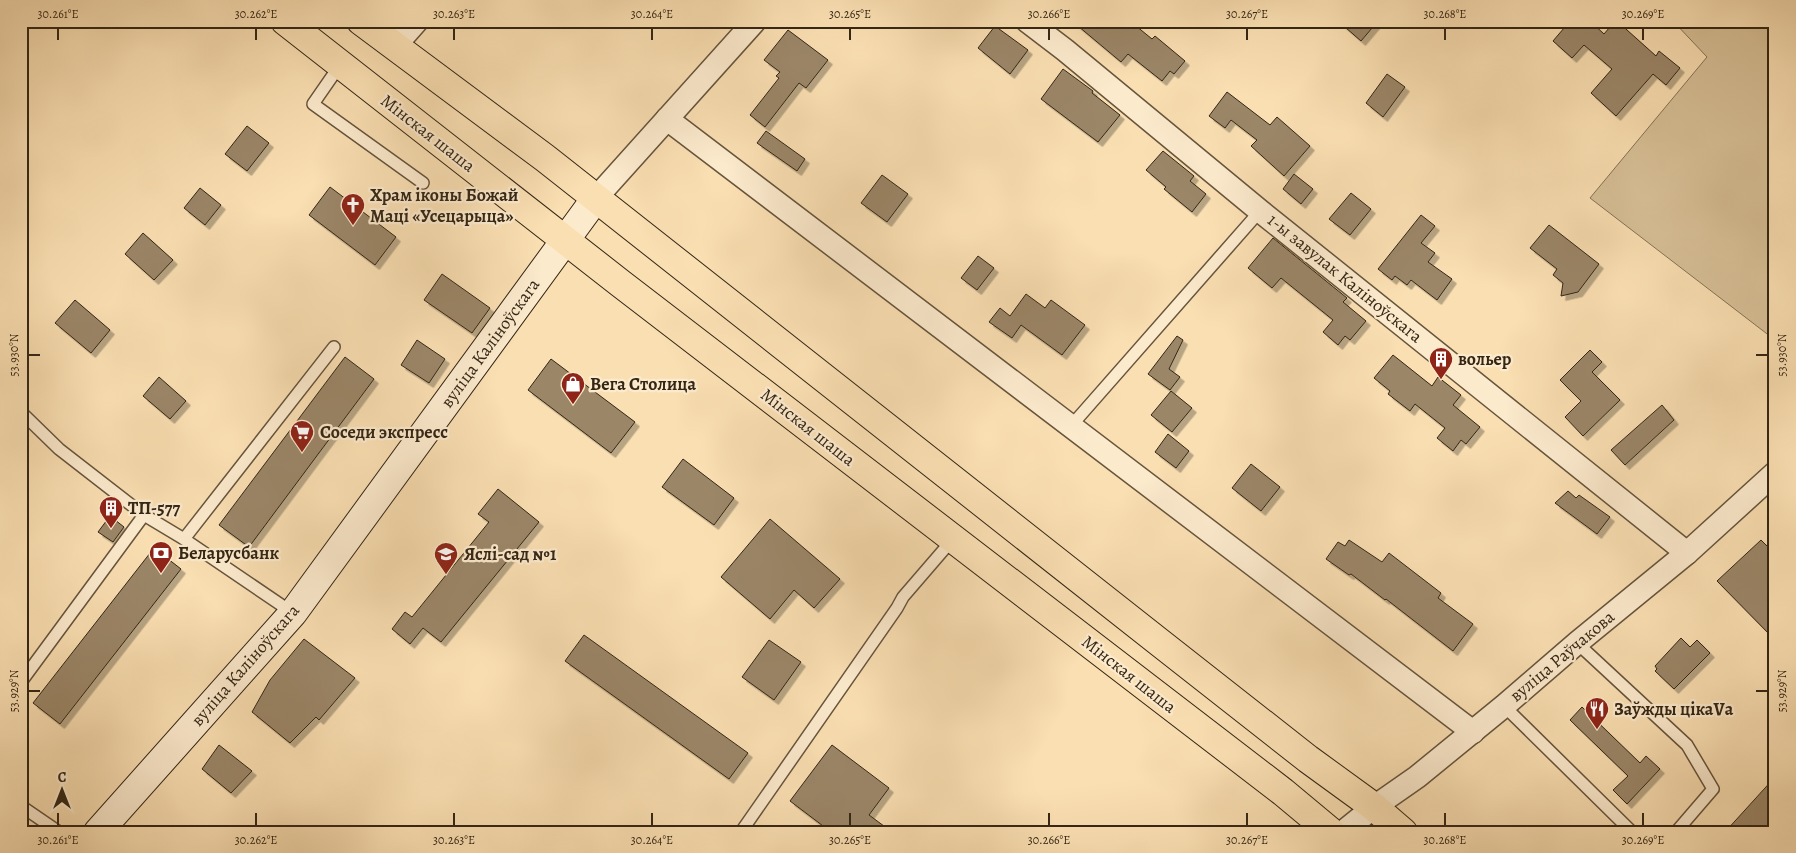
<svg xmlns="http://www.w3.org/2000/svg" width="1796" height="853" font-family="Alegreya,serif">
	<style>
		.green { fill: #d8c097; stroke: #867356 }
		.building { fill: #9b8667; stroke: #342615; filter: url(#shadow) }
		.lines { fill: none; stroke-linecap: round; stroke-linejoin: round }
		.lane-casing { stroke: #66543c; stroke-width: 14 }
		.street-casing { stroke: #66543c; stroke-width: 25 }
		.secondary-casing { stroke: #342615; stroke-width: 30 }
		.primary-casing { stroke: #342615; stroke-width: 30 }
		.lane { stroke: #fceacd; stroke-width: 11 }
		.street { stroke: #fceacd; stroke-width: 22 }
		.secondary { stroke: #fceacd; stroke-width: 28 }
		.primary { stroke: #fadfb2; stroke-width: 28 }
		.ticks { fill: none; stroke: #342615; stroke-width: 2 }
		.labels { text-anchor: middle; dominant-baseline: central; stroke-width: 4.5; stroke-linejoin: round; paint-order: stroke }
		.street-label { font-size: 18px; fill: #342615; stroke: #fceacd }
		.poi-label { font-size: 18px; font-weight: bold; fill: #342615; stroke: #fceacd; text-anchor: start }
		.neatline { fill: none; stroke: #342615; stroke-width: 2 }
		.ticks-label { font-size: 12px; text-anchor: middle; fill: #342615 }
	</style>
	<defs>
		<filter id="shadow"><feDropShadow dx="4.5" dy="4.5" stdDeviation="0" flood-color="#0004"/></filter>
	</defs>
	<rect width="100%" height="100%" fill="#fadfb2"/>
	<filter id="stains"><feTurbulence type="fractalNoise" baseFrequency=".004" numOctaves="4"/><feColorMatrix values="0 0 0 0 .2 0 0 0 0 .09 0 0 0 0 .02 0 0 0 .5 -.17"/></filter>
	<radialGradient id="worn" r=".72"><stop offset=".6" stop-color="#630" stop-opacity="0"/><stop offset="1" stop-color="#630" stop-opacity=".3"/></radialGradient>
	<path class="green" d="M1673,21H1775V340L1590,198L1707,57Z"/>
	<g class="building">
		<path d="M1072,21H1130L1152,39L1155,36L1185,61L1174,74L1170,71L1162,81L1128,54L1121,62Z"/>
		<path d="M1338,21H1378L1361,41Z"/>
		<path d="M1570,21H1590L1604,34L1615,21H1617L1656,56L1659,51L1680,68L1666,85L1653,74L1616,116L1591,93L1612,69L1584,45L1572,58L1553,41Z"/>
		<path d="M995,26L1028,50L1010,74L978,48Z"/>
		<path d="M788,30L828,60L806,88L799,83L765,127L750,115L779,78L776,76L780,72L764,60Z"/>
		<path d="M1063,69L1093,91L1092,93L1120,115L1098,142L1041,99Z"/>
		<path d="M1387,74L1405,87L1383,117L1366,103Z"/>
		<path d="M1227,92L1270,125L1277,117L1310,146L1284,176L1251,146L1257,140L1231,120L1225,128L1209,116Z"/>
		<path d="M247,126L269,143L247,171L225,154Z"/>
		<path d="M766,131L805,159L797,171L757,143Z"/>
		<path d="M1163,151L1194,176L1190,181L1206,194L1192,212L1164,189L1166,187L1146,170Z"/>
		<path d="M1294,174L1313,189L1301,204L1283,189Z"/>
		<path d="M882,175L908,194L887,222L861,203Z"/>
		<path d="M330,187L396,237L375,265L309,215Z"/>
		<path d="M200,188L221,205L205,225L184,208Z"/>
		<path d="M1351,193L1371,209L1350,235L1329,219Z"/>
		<path d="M1421,215L1435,226L1421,243L1435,253L1428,262L1452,279L1437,300L1411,280L1407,285L1395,276L1392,280L1378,269Z"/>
		<path d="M1549,225L1599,264L1578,292L1561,296L1563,283L1553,275L1557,269L1530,248Z"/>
		<path d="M143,233L173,260L154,280L125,254Z"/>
		<path d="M1273,238L1347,298L1343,302L1366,321L1350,340L1345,336L1338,345L1323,332L1333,320L1281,278L1272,288L1248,268Z"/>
		<path d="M978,256L994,268L977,290L961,278Z"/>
		<path d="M442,274L490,308L472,333L424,300Z"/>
		<path d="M1026,294L1045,308L1051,300L1085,325L1062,355L1021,325L1012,338L989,322L1000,308L1010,316Z"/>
		<path d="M75,300L110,330L91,353L55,323Z"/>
		<path d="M1177,336L1183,340L1169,369L1180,377L1170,390L1148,374Z"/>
		<path d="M417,340L445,359L429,383L401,365Z"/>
		<path d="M1590,350L1602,362L1592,372L1620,400L1583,436L1565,417L1581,401L1560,380Z"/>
		<path d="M1393,355L1432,386L1438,377L1461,395L1453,405L1480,427L1466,444L1461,440L1453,451L1437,438L1445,428L1415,404L1410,411L1388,394L1390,391L1374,378Z"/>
		<path d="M345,357L374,379L249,547L219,525Z"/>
		<path d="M551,359L635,422L611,453L528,390Z"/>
		<path d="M159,377L186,401L170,419L143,396Z"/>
		<path d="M1171,391L1192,408L1172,432L1151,415Z"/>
		<path d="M1662,405L1674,420L1625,465L1611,450Z"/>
		<path d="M1168,434L1189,451L1176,468L1155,452Z"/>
		<path d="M683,459L734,498L714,525L662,487Z"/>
		<path d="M1251,464L1280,487L1261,511L1232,488Z"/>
		<path d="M498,489L539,522L441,642L423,628L410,644L392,629L405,612L412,617L489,522L478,514Z"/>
		<path d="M1568,491L1576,498L1579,495L1610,517L1597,534L1555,503Z"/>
		<path d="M110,516L124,527L113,542L98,532Z"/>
		<path d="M770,519L840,579L814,608L794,590L770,619L721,577Z"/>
		<path d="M1349,540L1382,562L1389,553L1441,593L1438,598L1473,624L1453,651L1386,599L1385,600L1351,574L1349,575L1326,559L1338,542L1345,546Z"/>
		<path d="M1761,540L1775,554V640L1717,581Z"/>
		<path d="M154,548L181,569L60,724L33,703Z"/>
		<path d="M584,635L748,753L729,779L565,661Z"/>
		<path d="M1681,638L1690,647L1697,640L1710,653L1674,689L1655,671L1657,669L1655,666Z"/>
		<path d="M304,639L355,678L319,720L316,717L290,743L252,712L270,680Z"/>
		<path d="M769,640L801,662L774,700L742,677Z"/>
		<path d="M1582,707L1640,763L1646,756L1660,769L1627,804L1613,790L1628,776L1570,720Z"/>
		<path d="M219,745L252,771L231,793L202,769Z"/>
		<path d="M832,745L889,788L869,815L892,832H831L790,801Z"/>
		<path d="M1775,777V823L1767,832H1725Z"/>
	</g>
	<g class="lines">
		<g class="lane-casing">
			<g id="lane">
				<path d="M340,65L313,104L423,183"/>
				<path d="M21,412L59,449L144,515L184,539L293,613"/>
				<path d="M1071,426L1260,211"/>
				<path d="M184,539L334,347"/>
				<path d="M1577,643L1687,745L1713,789L1676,832"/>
				<path d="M21,682L144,515"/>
				<path d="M1504,706L1632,832"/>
				<path d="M21,806L59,832"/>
				<path d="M741,832L897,608L903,597L953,539"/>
			</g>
		</g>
		<g class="street-casing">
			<g id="street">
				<path d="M1027,21L1065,50L1260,211L1687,553"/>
				<path d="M394,47L417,21"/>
				<path d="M667,119L1473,732"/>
				<path d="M596,198L755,21"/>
				<path d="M1343,832L1374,807L1417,777L1504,706L1577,643L1687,553L1775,473"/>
			</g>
		</g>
		<g class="secondary-casing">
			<path id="secondary" d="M98,832L293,613L596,198"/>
		</g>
		<g class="primary-casing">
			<g id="primary">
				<path d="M285,21L620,283L1283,792L1331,832"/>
				<path d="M361,21L545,158L1159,642L1308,759L1374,807L1403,832"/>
			</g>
		</g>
		<use href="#lane" class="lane"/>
		<use href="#street" class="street"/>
		<use href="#secondary" class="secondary"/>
		<use href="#primary" class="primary"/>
	</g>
	<path class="ticks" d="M58,28V40M256,28V40M454,28V40M652,28V40M850,28V40M1049,28V40M1247,28V40M1445,28V40M1643,28V40M28,355H40M1756,355H1768M28,691H40M1756,691H1768M58,813V826M256,813V826M454,813V826M652,813V826M850,813V826M1049,813V826M1247,813V826M1445,813V826M1643,813V826"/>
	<defs>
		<g id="church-pin" transform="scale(1.25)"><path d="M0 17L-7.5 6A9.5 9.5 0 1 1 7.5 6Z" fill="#8f2418" stroke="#fceacd"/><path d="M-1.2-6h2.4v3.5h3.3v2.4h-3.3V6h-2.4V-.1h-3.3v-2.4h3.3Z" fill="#fff"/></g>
		<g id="building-pin" transform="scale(1.25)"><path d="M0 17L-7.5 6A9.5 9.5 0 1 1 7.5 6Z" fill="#8f2418" stroke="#fceacd"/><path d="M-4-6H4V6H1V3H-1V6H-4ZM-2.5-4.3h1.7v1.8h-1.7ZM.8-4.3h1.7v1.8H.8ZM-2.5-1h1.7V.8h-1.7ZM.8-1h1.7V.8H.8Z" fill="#fff"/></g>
		<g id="shop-pin" transform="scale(1.25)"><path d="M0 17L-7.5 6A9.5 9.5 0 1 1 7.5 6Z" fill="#8f2418" stroke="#fceacd"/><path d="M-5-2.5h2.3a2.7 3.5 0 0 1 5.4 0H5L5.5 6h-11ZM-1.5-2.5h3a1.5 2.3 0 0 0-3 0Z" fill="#fff"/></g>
		<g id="supermarket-pin" transform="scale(1.25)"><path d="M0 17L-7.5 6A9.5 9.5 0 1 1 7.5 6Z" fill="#8f2418" stroke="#fceacd"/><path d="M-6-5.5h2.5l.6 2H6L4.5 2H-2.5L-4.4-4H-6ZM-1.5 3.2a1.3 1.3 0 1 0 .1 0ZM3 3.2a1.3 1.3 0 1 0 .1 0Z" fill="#fff"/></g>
		<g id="bank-pin" transform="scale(1.25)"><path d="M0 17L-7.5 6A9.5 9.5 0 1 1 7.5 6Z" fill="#8f2418" stroke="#fceacd"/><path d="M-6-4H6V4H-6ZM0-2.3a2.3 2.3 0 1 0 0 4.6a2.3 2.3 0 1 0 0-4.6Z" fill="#fff"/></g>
		<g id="school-pin" transform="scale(1.25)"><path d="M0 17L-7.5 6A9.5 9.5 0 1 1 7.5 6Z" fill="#8f2418" stroke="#fceacd"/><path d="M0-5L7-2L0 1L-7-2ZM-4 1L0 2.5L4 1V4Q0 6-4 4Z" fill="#fff"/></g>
		<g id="restaurant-pin" transform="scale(1.25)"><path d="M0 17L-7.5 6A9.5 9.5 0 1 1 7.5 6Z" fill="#8f2418" stroke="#fceacd"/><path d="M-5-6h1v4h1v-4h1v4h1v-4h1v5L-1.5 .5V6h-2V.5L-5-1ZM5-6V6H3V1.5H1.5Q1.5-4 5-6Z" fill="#fff"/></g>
	</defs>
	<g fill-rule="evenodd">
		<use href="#church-pin" x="353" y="205"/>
		<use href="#building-pin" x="1441" y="359"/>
		<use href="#shop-pin" x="573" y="384"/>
		<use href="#supermarket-pin" x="302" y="432"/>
		<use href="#building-pin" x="111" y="508"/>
		<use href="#bank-pin" x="161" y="553"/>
		<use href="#school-pin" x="446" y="554"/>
		<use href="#restaurant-pin" x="1597" y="709"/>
	</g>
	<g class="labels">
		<g class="street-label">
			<text transform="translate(428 133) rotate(38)">Мінская шаша</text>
			<text transform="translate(1345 278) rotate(39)">1-ы завулак Каліноўскага</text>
			<text transform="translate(490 343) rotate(-54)">вуліца Каліноўскага</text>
			<text transform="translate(808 427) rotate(38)">Мінская шаша</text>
			<text transform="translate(1562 656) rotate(-40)">вуліца Раўчакова</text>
			<text transform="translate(245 665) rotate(-49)">вуліца Каліноўскага</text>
			<text transform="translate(1129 674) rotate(38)">Мінская шаша</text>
		</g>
		<g class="poi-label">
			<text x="370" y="195">Храм іконы Божай<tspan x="370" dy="21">Маці «Усецарыца»</tspan></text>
			<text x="1458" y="359">вольер</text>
			<text x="590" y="384">Вега Столица</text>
			<text x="320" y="432">Соседи экспресс</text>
			<text x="128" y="508">ТП-577</text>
			<text x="178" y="553">Беларусбанк</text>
			<text x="464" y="554">Яслі-сад №1</text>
			<text x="1614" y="709">Заўжды цікаVа</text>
		</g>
	</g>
	<rect width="1796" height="853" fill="none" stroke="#fadfb2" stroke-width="55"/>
	<g transform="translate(62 790)" stroke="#fceacd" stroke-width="4" paint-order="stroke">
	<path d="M0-4L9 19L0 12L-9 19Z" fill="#342615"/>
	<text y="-8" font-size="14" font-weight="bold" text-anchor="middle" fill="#342615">С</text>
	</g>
	<rect x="28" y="28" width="1740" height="798" class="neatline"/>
	<g class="ticks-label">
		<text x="58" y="18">30.261°E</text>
		<text x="256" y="18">30.262°E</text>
		<text x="454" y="18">30.263°E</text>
		<text x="652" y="18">30.264°E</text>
		<text x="850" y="18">30.265°E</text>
		<text x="1049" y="18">30.266°E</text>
		<text x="1247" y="18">30.267°E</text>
		<text x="1445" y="18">30.268°E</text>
		<text x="1643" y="18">30.269°E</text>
		<text transform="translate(14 355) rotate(-90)" y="4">53.930°N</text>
		<text transform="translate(1782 355) rotate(-90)" y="4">53.930°N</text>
		<text transform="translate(14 691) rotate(-90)" y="4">53.929°N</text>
		<text transform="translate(1782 691) rotate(-90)" y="4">53.929°N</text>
		<text x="58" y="844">30.261°E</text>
		<text x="256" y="844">30.262°E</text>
		<text x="454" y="844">30.263°E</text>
		<text x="652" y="844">30.264°E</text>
		<text x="850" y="844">30.265°E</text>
		<text x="1049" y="844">30.266°E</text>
		<text x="1247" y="844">30.267°E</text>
		<text x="1445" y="844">30.268°E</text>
		<text x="1643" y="844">30.269°E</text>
	</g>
	<rect width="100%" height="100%" filter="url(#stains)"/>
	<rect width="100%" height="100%" fill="url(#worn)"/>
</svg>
